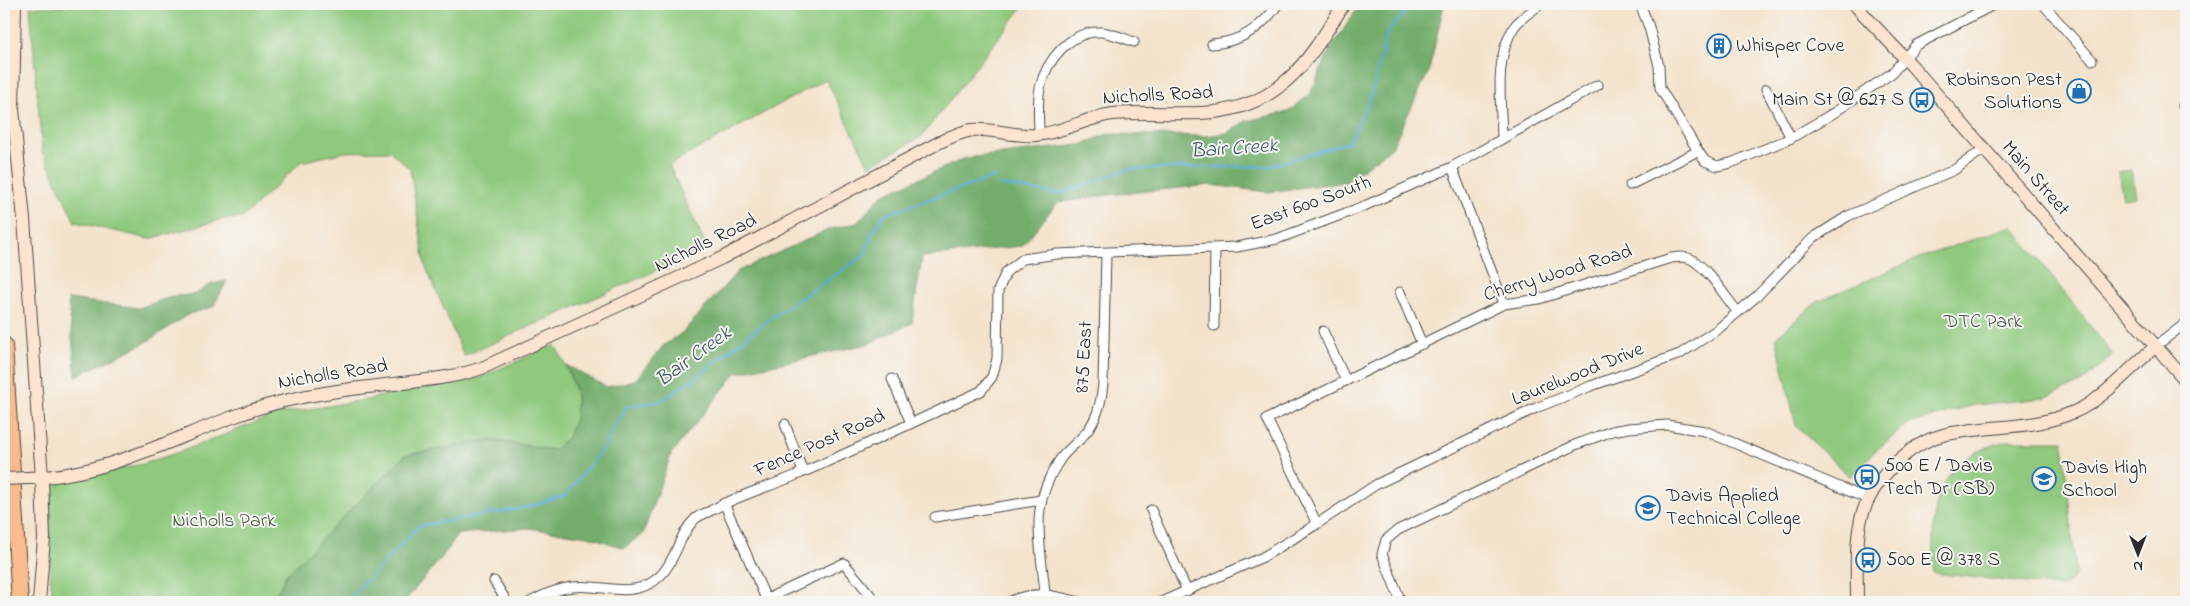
<svg xmlns="http://www.w3.org/2000/svg" width="2190" height="606" font-family="'Indie Flower',sans-serif">
	<style>
		.green { fill: #8ec97d; stroke: #5c7a54 }
		.forest { fill: #72ad6c; stroke: #4e6c4c }
		.lines { fill: none; stroke-linecap: round; stroke-linejoin: round }
		.stream { stroke: #59abd4; stroke-width: 2.5 }
		.street-casing { stroke: #494743; stroke-width: 11 }
		.secondary-casing { stroke: #494743; stroke-width: 14 }
		.highway-casing { stroke: #494743; stroke-width: 18 }
		.street { stroke: #fff; stroke-width: 9 }
		.secondary { stroke: #fde4d1; stroke-width: 12 }
		.highway { stroke: #fbbb8c; stroke-width: 16 }
		.secondary-bridge-casing { stroke: #494743; stroke-width: 14; stroke-linecap: butt }
		.secondary-bridge { stroke: #fde4d1; stroke-width: 12 }
		.labels { text-anchor: middle; dominant-baseline: central; stroke-width: 4; stroke-linejoin: round; paint-order: stroke }
		.poi-label { font-size: 20px; fill: #2b2b2b; stroke: #f6f6f2; text-anchor: start }
		.street-label { font-size: 20px; fill: #2b2b2b; stroke: #f6f6f2 }
		.park-label { font-size: 20px; fill: #495a44; stroke: #f6f6f2 }
		.water-label { font-size: 21px; font-style: italic; fill: #3b5866; stroke: #f6f6f2 }
	</style>
	<rect width="100%" height="100%" fill="#f6f6f2"/>
	<filter id="ink" filterUnits="userSpaceOnUse"><feTurbulence type="fractalNoise" baseFrequency=".02" numOctaves="2"/><feDisplacementMap in="SourceGraphic" scale="10" xChannelSelector="R" yChannelSelector="G"/><feConvolveMatrix kernelMatrix="1 2 1 2 8 2 1 2 1" color-interpolation-filters="sRGB"/></filter>
	<filter id="wash" filterUnits="userSpaceOnUse"><feTurbulence type="fractalNoise" baseFrequency=".0096" numOctaves="4" result="noise"/><feDisplacementMap in="SourceGraphic" scale="20" xChannelSelector="R" yChannelSelector="G"/><feGaussianBlur stdDeviation="1.12" result="paint"/><feColorMatrix in="noise" values="0 0 0 0 0 0 0 0 0 0 0 0 0 0 0 0 0 1.4 0 .05"/><feComposite in="paint" operator="in"/></filter>
	<g filter="url(#wash)">
		<rect width="100%" height="100%" fill="#f4e3cc"/>
		<g class="green">
			<path d="M285,4H1025L922,136L869,166L826,79L669,165L707,248L464,356L425,265L410,169L390,151L345,152L301,162L242,218L224,219L149,239L75,222L42,151L30,7Z"/>
			<path d="M2131,170L2136,197L2123,199L2118,172Z"/>
			<path d="M2012,226L2113,355L2082,382L2044,398L1974,405L1908,424L1874,452L1850,477L1796,426L1776,337L1817,302L1916,259Z"/>
			<path d="M555,345C570,372 587,406 568,437C565,442 558,446 554,450L489,440L286,575L273,602H58L52,595L48,536L50,491L56,482L143,464L185,450L278,414L371,399L394,392L451,384L478,378Z"/>
			<path d="M2006,441H2063L2076,575L2064,587L1933,573C1932,506 1931,462 2006,441Z"/>
		</g>
		<g class="forest">
			<path d="M1360,4H1444L1429,71L1392,147L1346,182L1268,192L1211,185L1107,195L1057,203L1022,246L922,257L912,323L868,344L736,373L671,454L643,534L624,548L588,536L528,528L458,534L443,556L404,602H273L286,575L405,455L489,440L554,450L568,437L575,419L577,393L566,365L607,387L635,380L664,345L682,333L738,271L830,229L857,223L882,195L966,158L1080,145L1108,134L1205,136L1227,133L1246,121L1288,112L1310,94L1329,52Z"/>
			<path d="M227,281L213,307L189,314L145,343L76,376L68,299L139,308L170,297L196,294L211,284Z"/>
		</g>
		<g class="lines">
			<g class="stream">
				<path d="M999,185L1059,194L1128,169L1271,166L1349,142L1370,100L1387,33L1412,4"/>
				<path d="M346,602L419,526L524,508L565,496L605,445L627,406L661,401L696,377L768,320L865,255L871,235L884,215L994,177"/>
			</g>
		</g>
	</g>
	<g filter="url(#ink)">
		<g class="lines">
			<g class="street-casing">
				<g id="street">
					<path d="M1640,4L1649,27L1659,66L1660,88L1698,151L1705,161L1717,166L1731,163L1791,138L1832,114L1892,73L1916,45L1995,4"/>
					<path d="M2043,4L2092,60"/>
					<path d="M2181,4L2186,9"/>
					<path d="M1212,44C1241,42 1262,28 1278,4"/>
					<path d="M1766,89L1791,138"/>
					<path d="M2183,106L2186,103"/>
					<path d="M1039,135C1039,119 1037,103 1040,88C1046,61 1070,30 1101,32C1112,33 1123,38 1134,42"/>
					<path d="M1502,137C1501,101 1494,58 1514,27C1520,18 1532,11 1541,4"/>
					<path d="M1452,167L1504,304"/>
					<path d="M1630,185L1698,151"/>
					<path d="M1400,292L1422,344"/>
					<path d="M1214,326L1215,249"/>
					<path d="M1323,331L1346,381"/>
					<path d="M2156,346L2186,323"/>
					<path d="M892,379L911,423"/>
					<path d="M785,424L803,472"/>
					<path d="M724,503L766,599L844,563L876,602"/>
					<path d="M1151,510L1187,591"/>
					<path d="M935,517L1041,500"/>
					<path d="M1317,524L1267,419L1504,304L1539,299L1671,258C1678,257 1684,256 1691,259C1710,270 1724,296 1738,312"/>
					<path d="M494,581L507,602"/>
					<path d="M1045,594C1041,543 1028,508 1059,461C1065,451 1075,445 1083,436C1097,421 1101,404 1103,384L1106,253"/>
					<path d="M530,602C543,595 557,589 572,587C600,583 628,599 654,581C675,567 677,536 695,519C699,515 707,513 712,510C737,496 765,488 792,477C856,450 918,420 981,391L992,377L997,359L998,291L1006,272L1023,259L1057,254L1237,247L1277,239L1362,207L1452,167L1598,85"/>
					<path d="M1008,602C1035,590 1052,595 1079,602"/>
					<path d="M1161,602L1263,557L1317,524L1377,484L1536,408L1591,386L1680,354L1718,329L1757,296L1813,238L1848,216L1954,170L1984,149"/>
					<path d="M1401,602L1382,554L1386,540L1398,530L1575,445L1612,431L1629,428L1667,425L1705,431L1868,499"/>
				</g>
			</g>
			<g class="secondary-casing">
				<g id="secondary">
					<path d="M15,4L13,109L24,219L42,478L44,538L39,602"/>
					<path d="M1854,4L1912,66L2186,381"/>
					<path d="M28,478C119,476 198,422 284,401C326,391 369,387 411,382C435,379 459,376 482,368L722,258L940,142C950,137 960,132 972,130C993,128 1015,137 1036,135C1063,133 1087,117 1113,114C1142,112 1172,114 1201,113C1279,110 1307,63 1344,4"/>
					<path d="M1857,602C1857,575 1855,546 1861,519C1870,483 1907,444 1943,435C1986,425 2032,430 2074,412C2103,400 2131,367 2156,346"/>
				</g>
			</g>
			<g class="highway-casing">
				<path id="highway" d="M4,345L20,602"/>
			</g>
			<use href="#street" class="street"/>
			<use href="#secondary" class="secondary"/>
			<use href="#highway" class="highway"/>
			<g class="secondary-bridge-casing">
				<path id="secondary-bridge" d="M4,479L28,478"/>
			</g>
			<use href="#secondary-bridge" class="secondary-bridge"/>
		</g>
	</g>
	<defs>
		<g id="building-ring" transform="scale(1.25)"><circle r="9.5" fill="#f6f6f2" stroke="#1f6fb2" stroke-width="1.5"/><path d="M-4-6H4V6H1V3H-1V6H-4ZM-2.5-4.3h1.7v1.8h-1.7ZM.8-4.3h1.7v1.8H.8ZM-2.5-1h1.7V.8h-1.7ZM.8-1h1.7V.8H.8Z" fill="#1f6fb2"/></g>
		<g id="shop-ring" transform="scale(1.25)"><circle r="9.5" fill="#f6f6f2" stroke="#1f6fb2" stroke-width="1.5"/><path d="M-5-2.5h2.3a2.7 3.5 0 0 1 5.4 0H5L5.5 6h-11ZM-1.5-2.5h3a1.5 2.3 0 0 0-3 0Z" fill="#1f6fb2"/></g>
		<g id="bus-ring" transform="scale(1.25)"><circle r="9.5" fill="#f6f6f2" stroke="#1f6fb2" stroke-width="1.5"/><path d="M-5-6H5V4H4V6H2V4H-2V6H-4V4H-5ZM-3.5-4V0h7V-4ZM-3.5 1.2v1.5H-2V1.2ZM2 1.2v1.5H3.5V1.2Z" fill="#1f6fb2"/></g>
		<g id="school-ring" transform="scale(1.25)"><circle r="9.5" fill="#f6f6f2" stroke="#1f6fb2" stroke-width="1.5"/><path d="M0-5L7-2L0 1L-7-2ZM-4 1L0 2.5L4 1V4Q0 6-4 4Z" fill="#1f6fb2"/></g>
		<g id="university-ring" transform="scale(1.25)"><circle r="9.5" fill="#f6f6f2" stroke="#1f6fb2" stroke-width="1.5"/><path d="M0-5L7-2L0 1L-7-2ZM-4 1L0 2.5L4 1V4Q0 6-4 4Z" fill="#1f6fb2"/></g>
	</defs>
	<g fill-rule="evenodd">
		<use href="#building-ring" x="1719" y="46"/>
		<use href="#shop-ring" x="2079" y="91"/>
		<use href="#bus-ring" x="1922" y="100"/>
		<use href="#bus-ring" x="1867" y="477"/>
		<use href="#school-ring" x="2044" y="479"/>
		<use href="#university-ring" x="1648" y="508"/>
		<use href="#bus-ring" x="1868" y="560"/>
	</g>
	<g class="labels">
		<g class="poi-label">
			<text x="1736" y="46">Whisper Cove</text>
			<text x="2062" y="80" text-anchor="end">Robinson Pest<tspan x="2062" dy="23">Solutions</tspan></text>
			<text x="1904" y="100" text-anchor="end">Main St @ 627 S</text>
			<text x="1884" y="466">500 E / Davis<tspan x="1884" dy="23">Tech Dr (SB)</tspan></text>
			<text x="2062" y="468">Davis High<tspan x="2062" dy="23">School</tspan></text>
			<text x="1666" y="496">Davis Applied<tspan x="1666" dy="23">Technical College</tspan></text>
			<text x="1886" y="560">500 E @ 378 S</text>
		</g>
		<g class="street-label">
			<text transform="translate(1158 96) rotate(-3)">Nicholls Road</text>
			<text transform="translate(2035 179) rotate(49)">Main Street</text>
			<text transform="translate(1311 204) rotate(-20)">East 600 South</text>
			<text transform="translate(706 244) rotate(-26)">Nicholls Road</text>
			<text transform="translate(1558 274) rotate(-17)">Cherry Wood Road</text>
			<text transform="translate(1085 357) rotate(-87)">875 East</text>
			<text transform="translate(333 375) rotate(-9)">Nicholls Road</text>
			<text transform="translate(1578 375) rotate(-22)">Laurelwood Drive</text>
			<text transform="translate(820 444) rotate(-24)">Fence Post Road</text>
		</g>
		<g class="park-label">
			<text x="1983" y="322">DTC Park</text>
			<text x="224" y="521">Nicholls Park</text>
		</g>
		<g class="water-label">
			<text transform="translate(1234 149) rotate(-4)">Bair Creek</text>
			<text transform="translate(694 357) rotate(-36)">Bair Creek</text>
		</g>
	</g>
	<rect width="2190" height="606" fill="none" stroke="#f6f6f2" stroke-width="20"/>
	<g transform="translate(2138 554) rotate(180)" stroke="#f6f6f2" stroke-width="4" paint-order="stroke">
	<path d="M0-4L9 19L0 12L-9 19Z" fill="#2b2b2b"/>
	<text y="-8" font-size="14" font-weight="bold" text-anchor="middle" fill="#2b2b2b">N</text>
	</g>
</svg>
